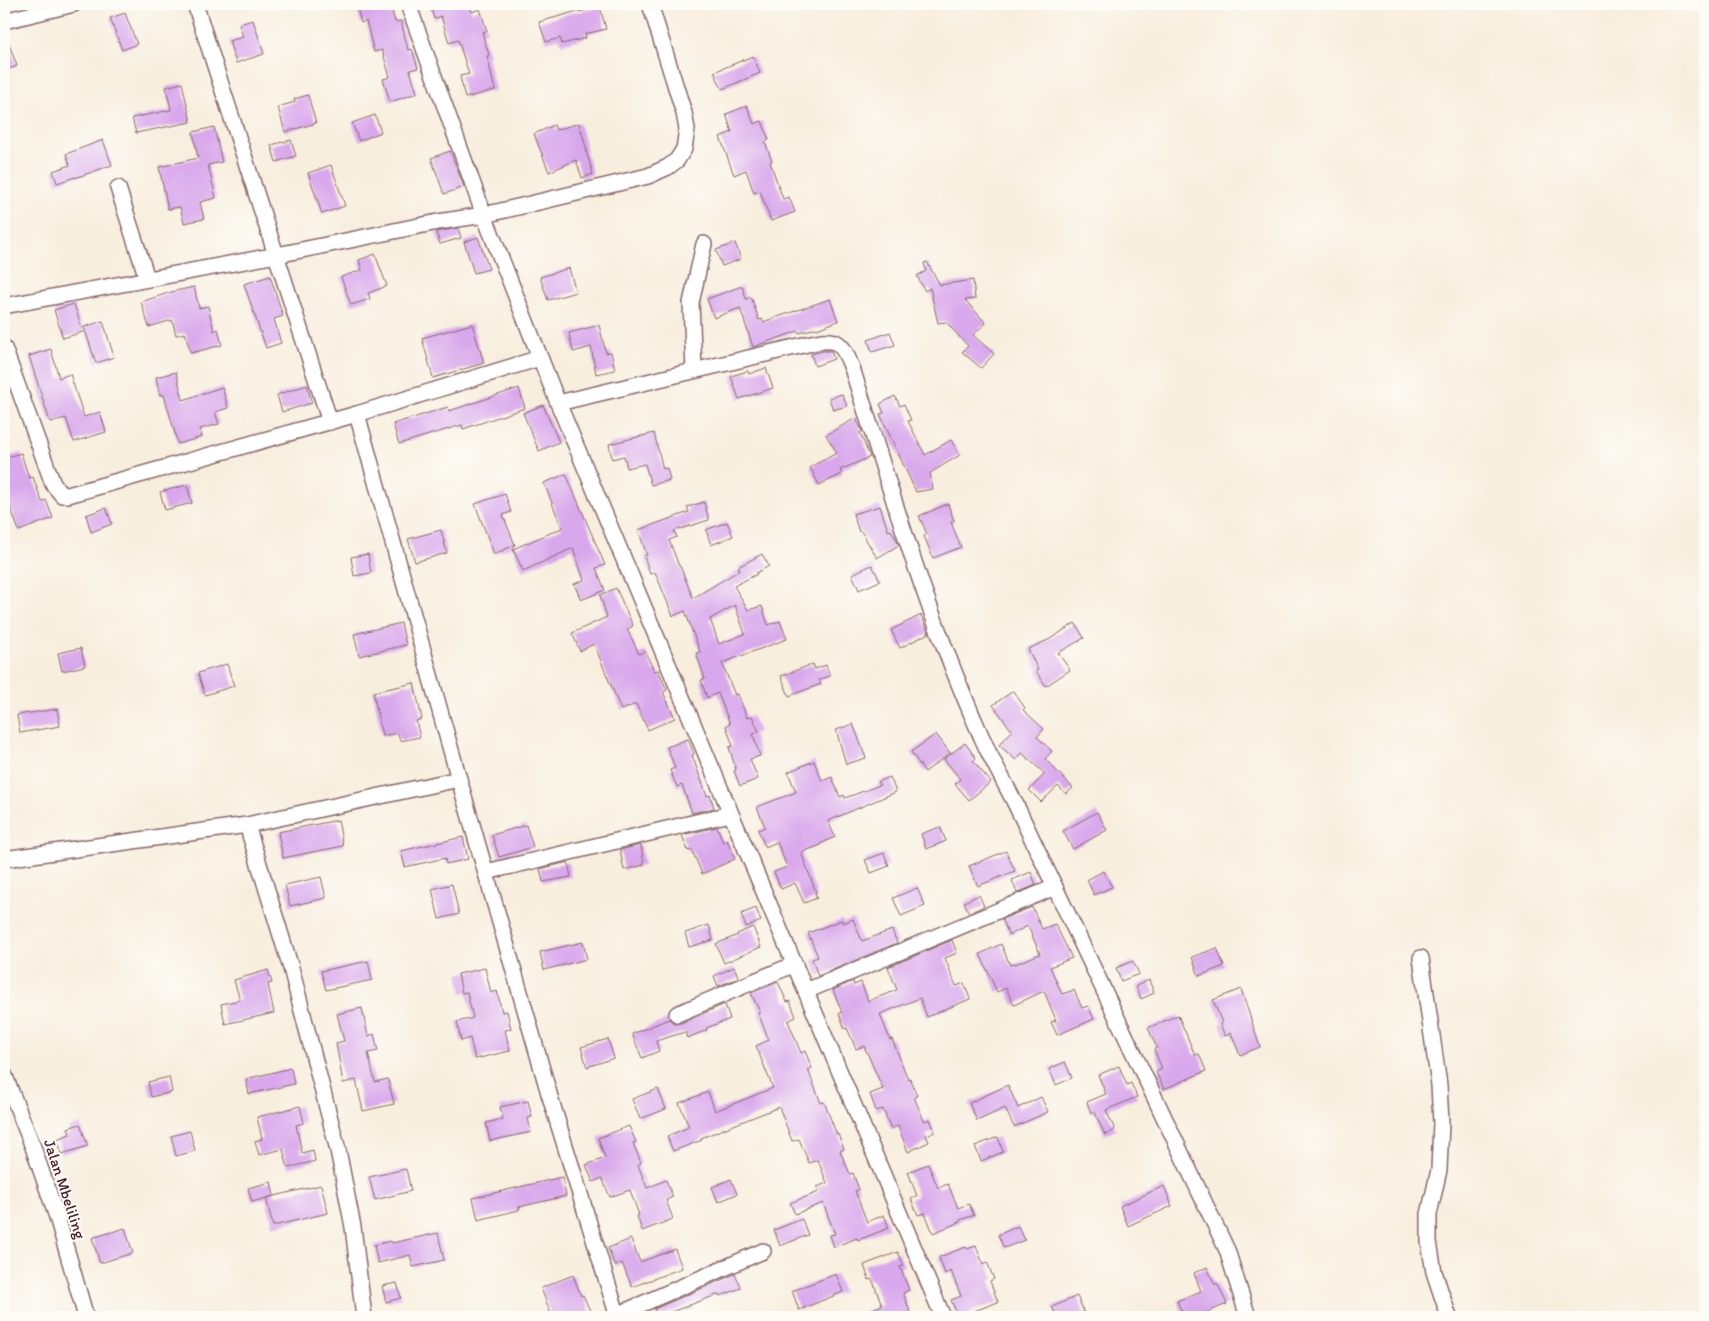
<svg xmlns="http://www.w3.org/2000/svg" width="1709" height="1321" font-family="Itim,sans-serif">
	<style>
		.building { fill: #d9a8ec; fill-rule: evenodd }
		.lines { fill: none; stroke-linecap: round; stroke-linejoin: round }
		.minor-casing { stroke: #87676a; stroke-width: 18 }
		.minor { stroke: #fff; stroke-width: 15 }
		.labels { text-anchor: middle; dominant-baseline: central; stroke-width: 4; stroke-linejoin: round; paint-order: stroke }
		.street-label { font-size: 16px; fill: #4a1f2b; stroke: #fdfcf7 }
	</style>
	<rect width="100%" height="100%" fill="#fdfcf7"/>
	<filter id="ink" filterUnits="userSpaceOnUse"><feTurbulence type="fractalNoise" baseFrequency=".02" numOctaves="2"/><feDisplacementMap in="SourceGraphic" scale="10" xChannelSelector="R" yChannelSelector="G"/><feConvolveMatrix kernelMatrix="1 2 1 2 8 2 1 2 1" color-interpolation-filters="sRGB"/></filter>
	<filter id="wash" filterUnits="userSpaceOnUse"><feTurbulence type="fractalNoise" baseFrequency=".0096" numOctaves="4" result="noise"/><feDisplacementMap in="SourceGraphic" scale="20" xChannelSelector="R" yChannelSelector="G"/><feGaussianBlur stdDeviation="1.12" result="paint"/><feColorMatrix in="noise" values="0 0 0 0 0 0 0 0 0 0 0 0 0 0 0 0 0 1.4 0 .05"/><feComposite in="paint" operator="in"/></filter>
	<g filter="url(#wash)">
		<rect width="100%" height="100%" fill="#f8eede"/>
		<g id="blocks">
			<g class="building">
				<path d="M356,4H390L395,22L401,21L408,50L412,49L418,68L410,70L417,93L390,102L383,79L390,77L382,50L374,52L366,21L361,23Z"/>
				<path d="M430,4H469L472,12L480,9L487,31L482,32L489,55L487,56L495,90L465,98L460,76L469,74L458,40L449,43L441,16L434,19Z"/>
				<path d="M600,7L606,29L585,34L586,38L562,44L560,38L546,42L539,22L578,11V12Z"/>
				<path d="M125,13L137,44L122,50L110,18Z"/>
				<path d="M253,20L264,54L236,63L229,41L243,37L239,24Z"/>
				<path d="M5,33L17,66L4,71V34Z"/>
				<path d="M753,56L760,73L722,89L714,72Z"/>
				<path d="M182,83L191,122L136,133L132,118L171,110L166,87Z"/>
				<path d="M308,95L316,123L285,132L278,107L295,102L294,99Z"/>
				<path d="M747,106L754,124L762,121L769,140L765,142L772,161L770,162L783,199L789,197L795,212L771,221L760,191L754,193L746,170L734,175L720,137L732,132L726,114Z"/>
				<path d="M375,115L381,132L359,141L352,123Z"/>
				<path d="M579,123L587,151H586L593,174L582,178L576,160L549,172L534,134L554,125L556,130Z"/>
				<path d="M214,127L222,162L208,165L216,198L200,202L204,219L184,223L180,207L168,209L159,167L198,158L193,132Z"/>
				<path d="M103,140L112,165L75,178V177L57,183L53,171L70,165L66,154Z"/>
				<path d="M291,140L296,156L276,162L271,145Z"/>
				<path d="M450,151L464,187L444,194L431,158Z"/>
				<path d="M331,165L345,206L322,214L308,173Z"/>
				<path d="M458,228L461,238L440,244L436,232Z"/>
				<path d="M478,237L489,269L474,273L464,242Z"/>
				<path d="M735,243L741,259L722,266L716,250Z"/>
				<path d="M375,254L387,286L368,293L370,299L351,305L341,277L362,270L359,260Z"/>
				<path d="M927,262L940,285L973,280L975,299L965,300L986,323L973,335L994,354L981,368L962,352L968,346L946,322L938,323L930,288L925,291L917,276L926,271L924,263Z"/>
				<path d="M569,268L576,292L548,300L540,277Z"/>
				<path d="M270,276L283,316L274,319L281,343L266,348L244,284Z"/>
				<path d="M742,286L746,299L751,297L759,320L762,319L763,322L830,299L838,321L817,329L816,328L799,333L798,331L753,347L740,308L714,318L707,299Z"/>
				<path d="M194,287L199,308L208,306L214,331L218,329L222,345L191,353L185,333L176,335L172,320L149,327L141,302L171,292Z"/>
				<path d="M74,304L83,332L63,338L54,310Z"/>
				<path d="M103,321L114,357L96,363L84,327Z"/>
				<path d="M472,324L484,363L433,378L422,338Z"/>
				<path d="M599,325L606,353L611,352L615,370L596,374L591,347L573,352L569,333Z"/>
				<path d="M890,332L895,345L872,352L868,340Z"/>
				<path d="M51,349L59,378L70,374L84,417L100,412L106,432L74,442L66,418L50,422L29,356Z"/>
				<path d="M822,351H831L834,359L815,366L811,354Z"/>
				<path d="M766,368L773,388L739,399L731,376L748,371L749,374Z"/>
				<path d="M176,372L183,400L222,387L228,408L215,412L219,424L200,429L202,437L178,444L164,395H160L156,377Z"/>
				<path d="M307,385L312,403L282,412L277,395Z"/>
				<path d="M519,388L525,408L463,429L462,425L399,444L393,424L448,407L449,411Z"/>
				<path d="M842,394L847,406L833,410L829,398Z"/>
				<path d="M895,396L900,406L904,404L911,420L908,421L925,455L951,440L960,455L930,473L933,489L916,492L880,414L884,413L880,404Z"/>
				<path d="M543,405L559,442L539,451L523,413Z"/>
				<path d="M856,418L862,431L860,433L870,457L840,470L842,474L819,485L810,467L837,453L826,435Z"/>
				<path d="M654,433L663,469L667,468L670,480L651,485L645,464L627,468L624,456L612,459L609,444Z"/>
				<path d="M21,453L29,478L33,477L42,502L46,500L53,518L19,531L10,506L8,507L4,494V458Z"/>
				<path d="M566,474L605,565L596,568L605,590L581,600L574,584L584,580L573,548L523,571L513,549L562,528L544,483Z"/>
				<path d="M187,485L192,503L165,510L160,492Z"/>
				<path d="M505,494L511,512L503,515L515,545L494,554L475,504Z"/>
				<path d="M704,502L709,520L674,531L677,537L669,540L679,566H680L693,598L740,570L738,567L762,554L769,566L756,573L757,574L734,586L748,610L762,606L768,625L780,621L787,639L722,663L735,695L738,694L747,718L752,716L759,732L753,734L760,756L750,759L758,779L740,786L734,771L736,770L729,747L733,746L726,726L730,724L718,693L707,698L701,680L705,679L696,653L700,652L685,611L673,616L655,572L650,574L644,556L647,555L638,530L689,512L687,507ZM735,605L745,634L719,644L710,619Z"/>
				<path d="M948,504L954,521L951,522L961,547L933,558L924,536L927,534L919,516Z"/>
				<path d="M880,506L888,531L891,530L899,545L877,558L861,531L859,532L853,514Z"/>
				<path d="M106,508L112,524L91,532L86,515Z"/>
				<path d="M727,522L733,536L711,545L706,530Z"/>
				<path d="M441,530L447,553L415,562L408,539Z"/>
				<path d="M368,554L371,573L354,576L351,557Z"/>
				<path d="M872,565L880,581L859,590L852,574Z"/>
				<path d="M616,588L633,626L627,629L639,654L645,651L654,671L658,670L667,690L663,692L675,718L648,730L636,704L621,710L594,644L580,651L572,633L607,617L600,595Z"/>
				<path d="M921,615L929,633L900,648L891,630Z"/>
				<path d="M401,623L406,645L359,656L354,634Z"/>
				<path d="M1075,623L1084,638L1058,653L1070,670L1046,686L1036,671L1038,670L1028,649L1050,639Z"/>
				<path d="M81,648L85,666L62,671L58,653Z"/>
				<path d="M227,664L234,686L205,695L198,673Z"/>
				<path d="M813,664L815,669L826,665L830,676L819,680L821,684L789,696L781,676Z"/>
				<path d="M414,683L422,719L416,721L420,737L400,741L398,733L382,736L373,692Z"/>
				<path d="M1013,691L1025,708L1023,710L1044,729L1037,737L1052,751L1045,759L1073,788L1066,794L1058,786L1041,802L1029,790L1045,774L1022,753L1016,760L999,745L1012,731L993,705Z"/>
				<path d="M57,709L60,726L20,733L17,715Z"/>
				<path d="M853,724L866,758L846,764L836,730Z"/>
				<path d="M936,734L950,753L925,772L911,752Z"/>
				<path d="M688,739L694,754L692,755L707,796L710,795L714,808L692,813L682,785L677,787L670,770L675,768L667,747Z"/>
				<path d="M965,743L976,758L973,761L991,782L969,800L955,784L960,779L944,759Z"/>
				<path d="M814,761L822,781L832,777L840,797L844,795L845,798L880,785L878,782L890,777L896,792L828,821L835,837L820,844L821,845L802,852L803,854L802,855L816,892L815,893L817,898L804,903L795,883L781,889L774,872L787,867L777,842L765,847L758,830L765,827L757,807L796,792L788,772Z"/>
				<path d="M1097,812L1107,830L1073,849L1063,831Z"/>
				<path d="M338,820L343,846L283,858L278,832Z"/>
				<path d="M526,825L533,847L499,857L492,835Z"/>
				<path d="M717,827L723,842L727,840L735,859L702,874L692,850L688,851L682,835Z"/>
				<path d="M940,827L946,841L926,849L921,834Z"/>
				<path d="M463,837L468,859L446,864L445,858L405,867L401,851Z"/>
				<path d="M641,845L644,865L624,870L620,850Z"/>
				<path d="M1006,851L1015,871L978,886L969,866Z"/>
				<path d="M884,853L889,866L871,873L865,860Z"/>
				<path d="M568,862L571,877L543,882L540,869Z"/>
				<path d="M1103,871L1112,887L1094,895L1087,880Z"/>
				<path d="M1031,872L1036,885L1017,893L1012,880Z"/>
				<path d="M321,877L326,898L290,906L285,885Z"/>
				<path d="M452,884L459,914L439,919L432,889Z"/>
				<path d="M917,888L925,906L901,916L893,898Z"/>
				<path d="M979,895L984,906L969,913L964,902Z"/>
				<path d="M1032,907L1042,929L1055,924L1072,958L1050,967L1062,994L1074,990L1082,1008L1088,1006L1094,1019L1057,1035L1051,1022L1056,1020L1044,991L1014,1005L1006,988L997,992L980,954L1001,944L1010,965L1015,963V964L1040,954L1028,926L1009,935L1002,919Z"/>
				<path d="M756,908L761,921L746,927L741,914Z"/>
				<path d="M853,919L862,941L892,930L897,943L818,976L812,959L818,957L808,933L842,920L843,923Z"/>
				<path d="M709,925L713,940L689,947L685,933Z"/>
				<path d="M753,927L761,947L724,963L716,944L738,935L737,934Z"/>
				<path d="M952,940L957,953L945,958L956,986L964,983L970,999L927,1017L920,998L880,1014L890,1040L892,1039L908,1079L910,1078L917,1096L914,1097L924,1121L930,1119L935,1132L926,1135L929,1142L908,1152L898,1126L891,1129L883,1109L876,1111L870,1094L883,1089L864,1046L856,1049L847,1028L845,1029L839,1014L842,1012L833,990L853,981L854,985L861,982L868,1001L897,990L888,967Z"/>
				<path d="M583,942L587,959L544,970L540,952Z"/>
				<path d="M1217,948L1224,966L1199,976L1192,957Z"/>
				<path d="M368,961L372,980L326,990L321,971Z"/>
				<path d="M1133,961L1139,974L1121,981L1116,968Z"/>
				<path d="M734,967L739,978L718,986L714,976Z"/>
				<path d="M485,968L491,993L497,991L502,1012L507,1011L511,1029L505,1030L510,1051L475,1059L470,1038L461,1041L457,1022L473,1018L467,992L462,993L458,974Z"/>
				<path d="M268,970L272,983L268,984L274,1013L225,1024L221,1004L240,1000L234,980Z"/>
				<path d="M1149,980L1154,993L1141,999L1136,986Z"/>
				<path d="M778,982L787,1002L790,1001L796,1017L788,1021L801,1053L805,1051L812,1068L808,1070L821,1103L824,1102L837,1135L838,1134L844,1149L840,1151L850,1174L853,1173L859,1190L855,1191L867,1222L884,1215L889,1228L858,1240L857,1238L834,1247L830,1235L835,1234L823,1203L795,1214L790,1203L819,1192L817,1187L827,1183L818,1160L809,1163L799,1139L792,1141L779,1107L701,1138L702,1140L673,1151L667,1136L689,1127L679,1103L708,1092L715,1111L773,1088L756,1046L769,1040L758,1013L760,1012L751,993Z"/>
				<path d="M1241,989L1260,1047L1240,1055L1231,1033L1225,1036L1220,1024L1222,1023L1213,1000Z"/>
				<path d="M725,1004L730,1019L706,1028L707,1030L687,1038L685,1032L656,1041L659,1051L642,1058L632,1034L669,1019L675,1024L681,1023Z"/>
				<path d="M362,1008L368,1036L374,1034L378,1051L368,1053L375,1082L388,1079L394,1104L363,1111L356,1080L343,1083L336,1043L344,1041L337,1014Z"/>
				<path d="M1178,1015L1195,1055L1199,1054L1206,1071L1164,1089L1156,1072L1162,1069L1154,1049L1157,1048L1148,1028Z"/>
				<path d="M608,1039L614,1058L587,1067L581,1047Z"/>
				<path d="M1065,1062L1072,1078L1056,1085L1049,1069Z"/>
				<path d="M1119,1066L1127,1085L1131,1083L1137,1097L1106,1110L1115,1130L1105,1135L1094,1111L1091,1113L1087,1102L1106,1094L1098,1075Z"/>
				<path d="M291,1068L294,1084L249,1094L246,1079Z"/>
				<path d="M169,1077L172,1092L151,1097L148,1082Z"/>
				<path d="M1008,1085L1018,1108L1041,1097L1048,1112L1014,1127L1005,1108L977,1121L969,1103Z"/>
				<path d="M658,1089L666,1109L640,1119L632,1099Z"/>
				<path d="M528,1101L532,1117L528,1118L531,1132L490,1141L486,1123L503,1119L500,1107Z"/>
				<path d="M300,1106L304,1123L296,1125L302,1153L313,1150L315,1161L288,1168L283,1149L259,1155L255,1141L262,1139L257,1117Z"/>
				<path d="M80,1124L88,1146L62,1154L57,1139L70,1134L68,1128Z"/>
				<path d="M629,1126L636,1142L633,1143L641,1163L638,1165L647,1188L666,1180L673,1197L666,1200L673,1219L642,1231L637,1216L639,1215L630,1190L610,1197L602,1178L593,1182L586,1165L605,1158L598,1138Z"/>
				<path d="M190,1131L195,1151L176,1156L171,1136Z"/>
				<path d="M998,1137L1003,1152L981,1161L975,1146Z"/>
				<path d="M928,1164L938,1188L948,1184L958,1208L969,1204L974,1215L960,1220V1222L933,1233L925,1213L918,1215L911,1199L917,1196L908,1172Z"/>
				<path d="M406,1169L411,1191L375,1200L369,1177Z"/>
				<path d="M562,1177L566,1196L519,1207V1210L478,1220L473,1198Z"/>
				<path d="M731,1179L737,1194L718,1202L712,1187Z"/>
				<path d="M271,1182L274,1196L252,1202L248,1188Z"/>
				<path d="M321,1185L328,1213L273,1226L266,1198Z"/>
				<path d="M1164,1186L1172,1206L1128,1226L1120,1206Z"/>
				<path d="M802,1219L808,1235L780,1246L774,1230Z"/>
				<path d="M1018,1226L1025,1240L1004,1248L998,1235Z"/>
				<path d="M125,1228L133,1253L100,1263L92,1238Z"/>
				<path d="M438,1233L444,1260L413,1267L410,1255L378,1263L374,1245L391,1241L392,1243Z"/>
				<path d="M631,1239L640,1262L675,1249L682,1268L632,1287L622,1263L615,1266L608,1248Z"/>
				<path d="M976,1246L983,1264L987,1262L994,1279L990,1281L998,1302L958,1317L951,1300L961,1296L951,1271L945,1274L939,1257L966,1247L967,1249Z"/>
				<path d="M898,1252L904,1266L900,1267L909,1290L903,1293L910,1312L898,1317H853L882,1305L872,1279L869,1280L864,1265Z"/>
				<path d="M1207,1267L1215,1285L1217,1283L1227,1304L1195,1317H1184L1177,1301L1201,1291L1194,1273Z"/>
				<path d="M735,1274L741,1288L720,1296L719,1294L658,1317L654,1309Z"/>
				<path d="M836,1274L843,1292L799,1310L792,1291Z"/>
				<path d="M573,1275L581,1296L583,1295L591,1313L582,1317H552L541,1288Z"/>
				<path d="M397,1283L401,1298L386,1302L382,1286Z"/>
				<path d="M1077,1296L1084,1312L1072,1317H1057L1052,1307Z"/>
			</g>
		</g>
	</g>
	<g filter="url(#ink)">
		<use href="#blocks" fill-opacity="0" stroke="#87676a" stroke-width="1"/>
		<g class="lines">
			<g class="minor-casing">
				<g id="minor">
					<path d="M195,4L330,422"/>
					<path d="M408,4L484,215L558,403L943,1317"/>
					<path d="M4,21L74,4"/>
					<path d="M118,188L147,278"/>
					<path d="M4,306L277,255L438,222L484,215L648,176L668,167L677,160L684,149L687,129L684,113L650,4"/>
					<path d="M4,348L53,484L62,495H68L357,414L540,358"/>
					<path d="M694,370L691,303L704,244"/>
					<path d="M558,403L816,342C841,337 843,347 852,368C893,497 931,628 988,751C997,769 1007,787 1016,805L1227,1250L1248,1317"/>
					<path d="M357,414L459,779"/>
					<path d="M247,825L291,968L338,1150L353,1227L364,1317"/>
					<path d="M4,859L247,825L459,779L550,1097L618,1317"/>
					<path d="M486,872L730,814"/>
					<path d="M1421,958L1439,1085L1441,1123L1439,1170L1429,1214V1242L1434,1272L1449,1317"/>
					<path d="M806,991L1055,887"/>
					<path d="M677,1014L795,964"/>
					<path d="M4,1074L33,1147L57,1217L86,1317"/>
					<path d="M617,1315L763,1251"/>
				</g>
			</g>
			<use href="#minor" class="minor"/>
		</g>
	</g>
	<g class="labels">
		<g class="street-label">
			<text transform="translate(65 1189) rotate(72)">Jalan Mbeliling</text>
		</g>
	</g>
	<rect width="1709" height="1321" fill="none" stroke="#fdfcf7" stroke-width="20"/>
</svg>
